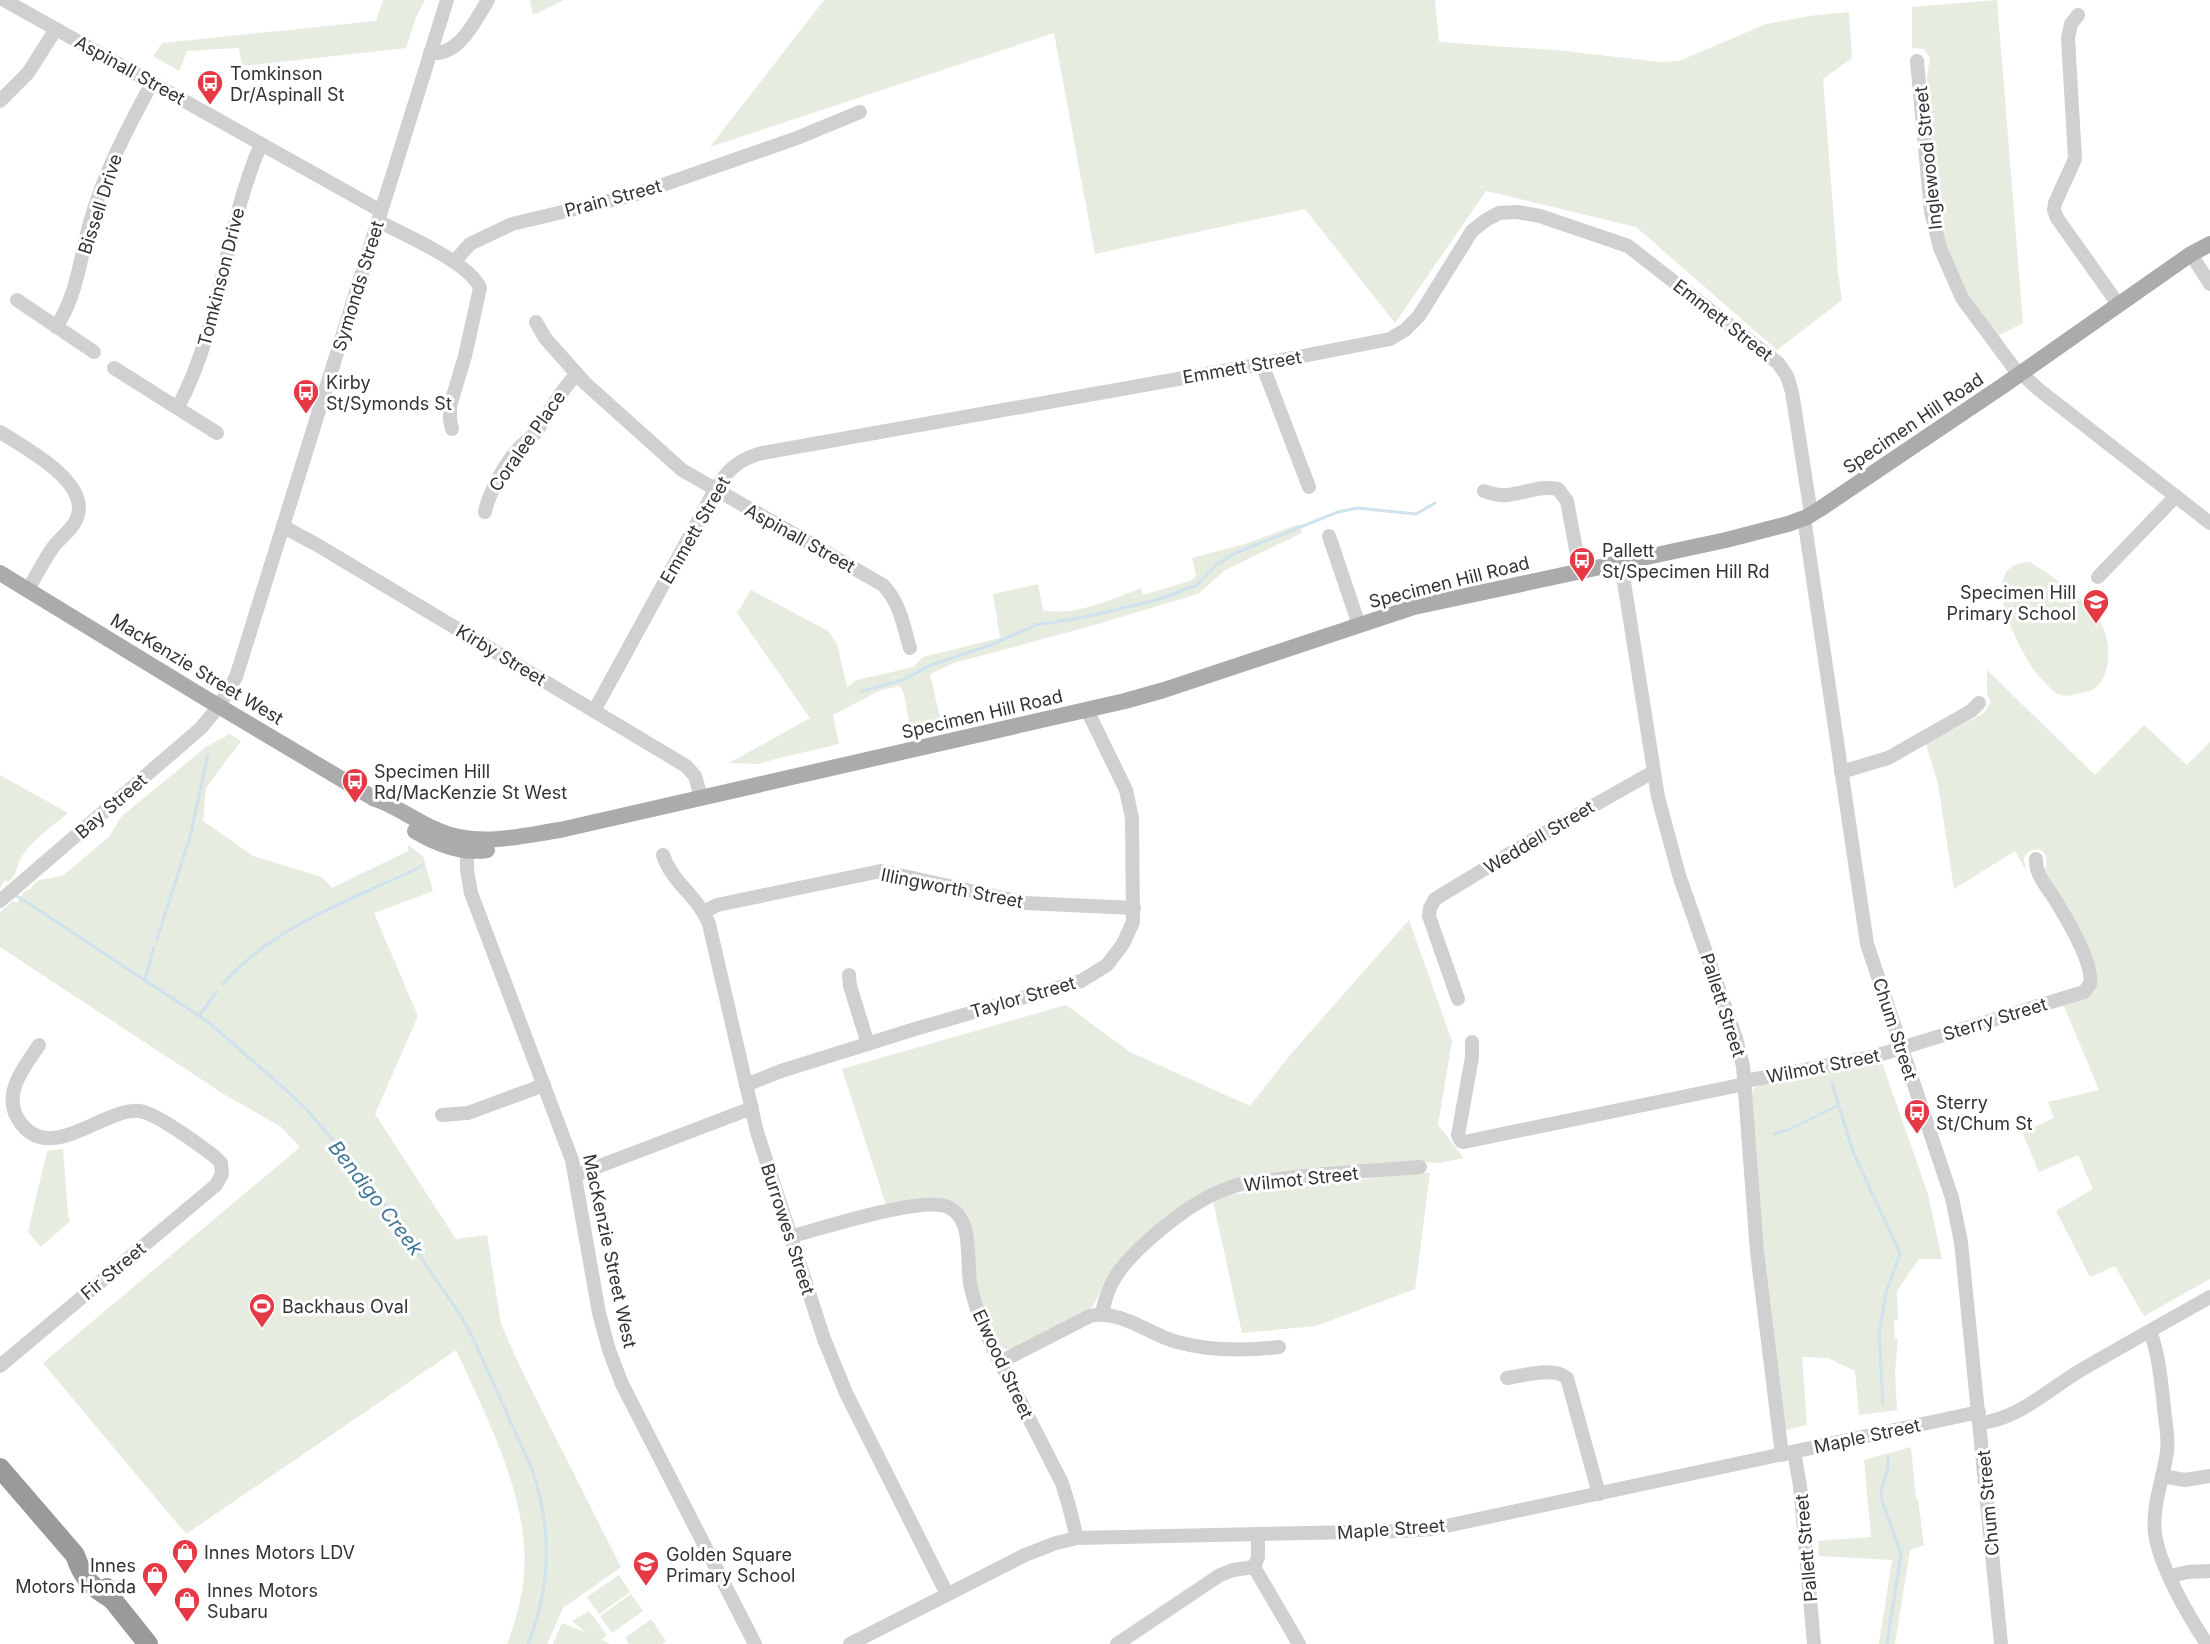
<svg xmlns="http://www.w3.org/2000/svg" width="2210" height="1644" font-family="Inter,sans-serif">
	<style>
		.green { fill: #e6ecdf }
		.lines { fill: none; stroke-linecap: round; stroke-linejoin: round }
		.stream { stroke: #cfe2ee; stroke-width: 3 }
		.minor { stroke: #d0d0d0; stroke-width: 14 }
		.major { stroke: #ababab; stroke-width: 16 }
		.highway { stroke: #9a9a9a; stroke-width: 20 }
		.labels { text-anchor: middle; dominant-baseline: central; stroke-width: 6; stroke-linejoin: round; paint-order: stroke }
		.street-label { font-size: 18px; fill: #333; stroke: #fff }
		.poi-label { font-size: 18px; fill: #333; stroke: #fff; text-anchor: start }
		.water-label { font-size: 20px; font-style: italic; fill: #3f7597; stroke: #fff }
	</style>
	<rect width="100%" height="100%" fill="#fff"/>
	<g class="green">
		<path d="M383,0H425L416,17L406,48L242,66L239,48L187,51L179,71L153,56L162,43L376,21Z"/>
		<path d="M530,0H564L533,15Z"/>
		<path d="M824,0H1435L1439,42L1566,51L1659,62L1679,61L1766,24L1810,16L1849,12L1852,58L1823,79L1838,273L1842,300L1777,350L1636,227L1486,191L1395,323L1305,209L1095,254L1054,33L710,147Z"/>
		<path d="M1997,0L2023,323L1997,336L1975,306L1960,282L1941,233L1935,198L1927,76L1930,58L1924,49L1912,48V7Z"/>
		<path d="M1299,524L1302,533L1225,570L1198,594L1091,626L954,663L930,674L941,722L910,729L904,694L900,686L881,690L833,715L839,744L779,758L759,764L729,763L810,718L737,613L751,590L828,631L837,644L847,687L857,680L914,667L923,657L1000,638L993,594L1038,584L1043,610C1073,617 1114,599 1141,588L1143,595L1190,581L1196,576L1192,558L1245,544Z"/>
		<path d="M2030,562C2053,576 2089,601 2102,625C2111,642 2111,671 2098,686C2092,692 2080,693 2072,695C2065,697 2057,695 2052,690C2047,684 2041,679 2036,673C2019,649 1972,563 2030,562Z"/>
		<path d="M1987,670L2095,775L2144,725L2187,765L2210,742V1279L2144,1316L2115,1266L2090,1277L2056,1211L2093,1189L2078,1155L2039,1172L2022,1132L2054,1118L2048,1102L2099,1090L2063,1004L2093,987L2045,873C2046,862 2050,854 2038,849L2029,851L2024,858L2026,871L2015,851L1954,889L1938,784L1926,744L1984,713L1991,702L1987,694Z"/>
		<path d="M228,733L241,741L206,788L203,821L253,856L322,877L332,888L408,851V845L423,856L433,891L374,913L418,1016L375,1114L456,1239L487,1235L501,1324L522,1371L621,1567L563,1608L547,1644H507C519,1614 527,1578 524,1545C519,1479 483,1409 456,1350L186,1534L43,1363L300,1147L281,1127L222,1093L0,947V912L13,901L17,903L24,892L31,889L32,886L39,880L62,876L109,837L121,817L207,746L225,737Z"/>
		<path d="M0,775L68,813C54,825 36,837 25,852C17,861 18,874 9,882L5,880L0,888Z"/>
		<path d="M1409,920L1452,1041L1438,1125L1464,1158L1441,1163L1419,1162L1230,1182L1112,1271C1100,1284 1100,1299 1088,1312L1013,1349H1002L997,1343L981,1308L974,1276L972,1236L968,1215L956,1203L942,1199H920L886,1205L842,1069L1066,1005L1130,1052L1250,1106L1290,1055Z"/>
		<path d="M1881,1060L1928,1194L1942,1259H1919L1897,1291L1898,1320L1894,1321L1895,1339H1898L1895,1373L1897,1410L1859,1415L1855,1371L1828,1358L1802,1357L1807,1425L1785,1430L1762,1246L1751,1095L1754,1088L1760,1084Z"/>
		<path d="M63,1149L68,1214L70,1221L41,1247L28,1232L47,1151Z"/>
		<path d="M1417,1173H1430L1415,1289L1316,1326L1242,1333L1213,1201L1228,1195Z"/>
		<path d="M1911,1447L1916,1499H1918L1924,1545L1910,1550L1895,1644H1879L1892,1560L1819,1556L1818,1541L1871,1537L1864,1460Z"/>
		<path d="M619,1575L630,1592L599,1614L587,1597Z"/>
		<path d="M631,1594L643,1611L612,1633L600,1616Z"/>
		<path d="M589,1611L607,1635L601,1640L610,1644H553L562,1623L587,1633L572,1621Z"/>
		<path d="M651,1619L666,1641L662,1644H629L625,1638Z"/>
	</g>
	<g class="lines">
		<g class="stream">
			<path d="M862,691L903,680L929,666L993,644L1036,625L1085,617L1157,600L1197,585L1217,564L1235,553L1338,512L1357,508L1416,514L1435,503"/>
			<path d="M14,894L207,1021L286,1090L307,1110L354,1165L385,1205L461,1316L472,1336L532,1469C552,1528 551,1587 528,1644"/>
			<path d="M157,939L190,837L208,755"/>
			<path d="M145,980L154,947"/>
			<path d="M223,984C275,924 353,900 422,866"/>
			<path d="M199,1016L217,991"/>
			<path d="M1832,1083L1853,1152L1900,1253L1886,1293L1879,1334L1883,1403"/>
			<path d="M1774,1134L1788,1130L1837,1106"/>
			<path d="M1887,1644L1901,1554L1881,1498L1882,1488L1888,1468V1457"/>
		</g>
		<g class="minor">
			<path d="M4,0L381,211"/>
			<path d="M2078,15L2071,24L2068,38L2075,159L2055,203L2054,210L2057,218L2118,304"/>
			<path d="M430,53C459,57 475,21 488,0"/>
			<path d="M1917,61L1931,212L1940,248L1962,298L2019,375"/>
			<path d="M0,101L28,73L56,29"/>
			<path d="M378,221C403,234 470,263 480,288L465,356L450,406V420L452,429"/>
			<path d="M2191,254L2210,284"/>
			<path d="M454,262L470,244L512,224L634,195L797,138L860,112"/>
			<path d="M17,300L94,352"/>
			<path d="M536,322L545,338L585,383L682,470L883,585C900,603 903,624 910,648"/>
			<path d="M56,327C77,296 80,259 90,222C104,173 128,127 152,83"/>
			<path d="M1262,364L1309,487"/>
			<path d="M114,368L217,433"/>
			<path d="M2021,373L2038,389L2210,523"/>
			<path d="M178,407C222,325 224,229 261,144"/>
			<path d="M0,432C25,448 91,482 77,518C73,529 61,537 54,546C44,560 36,575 28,590"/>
			<path d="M1484,491C1492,494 1500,496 1508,495C1525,493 1542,485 1558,489L1567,501L1580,571"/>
			<path d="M485,512C489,492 506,462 520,447C526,441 532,437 537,431C550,411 560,391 577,374"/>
			<path d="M1804,518L1867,944L1952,1198L1961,1242L2001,1644"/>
			<path d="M284,527L319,546L686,766L695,776L701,797"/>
			<path d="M1329,536L1359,625"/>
			<path d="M1621,563L1658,797L1679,875L1736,1038L1743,1066L1757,1252L1782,1455"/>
			<path d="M2098,577L2176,496"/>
			<path d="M594,711L715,490C727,470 739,459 762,453L1262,364L1390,339L1405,330L1419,316L1472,231L1486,220L1499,213L1517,212L1540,216L1628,246L1778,363L1787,376L1792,392L1811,514"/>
			<path d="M1841,772L1888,758L1971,711L1979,703"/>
			<path d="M467,841V870L471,893L572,1160L599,1313L609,1350L622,1384L755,1644"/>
			<path d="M663,855C672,883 699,897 709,924L757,1132L824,1339L846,1393L947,1594"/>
			<path d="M0,901L201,728L219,706L236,677L447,0"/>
			<path d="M704,912L717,905L881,871L1025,903L1134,908"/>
			<path d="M849,975L850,986L868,1044"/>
			<path d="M1458,999L1429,916L1430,908L1435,899L1529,842L1653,772"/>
			<path d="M1472,1042V1057L1458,1135L1461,1141L1464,1142L1745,1084"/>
			<path d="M1745,1081L1872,1057L2084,992L2090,984C2094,964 2067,919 2056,901C2048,888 2035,875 2036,859"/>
			<path d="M746,1085L781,1071L915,1029L1081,981L1107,965L1123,944L1133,922L1132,818L1126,790L1087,710"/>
			<path d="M442,1115L468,1113L544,1085"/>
			<path d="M576,1175L752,1108"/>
			<path d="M789,1237C820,1229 925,1194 950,1208C975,1221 965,1264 971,1288C979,1323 995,1353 1012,1385C1028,1417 1045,1450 1062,1483L1069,1506L1077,1538"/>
			<path d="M1102,1314C1107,1283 1121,1266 1143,1245C1165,1225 1198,1199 1226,1189C1243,1182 1261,1181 1279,1179C1326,1173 1373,1171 1420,1167"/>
			<path d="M2150,1331C2159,1355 2161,1381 2164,1407C2165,1422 2169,1437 2167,1452C2163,1479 2152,1506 2155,1533C2159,1566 2189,1617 2207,1644"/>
			<path d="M1000,1362L1090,1316C1121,1309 1148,1334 1177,1342C1210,1351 1245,1351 1279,1347"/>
			<path d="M0,1366L216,1185L222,1174L221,1163L214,1156C198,1144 158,1114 140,1111C103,1107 48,1168 18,1119C2,1093 25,1066 39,1045"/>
			<path d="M1507,1378C1523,1376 1553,1366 1567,1378L1599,1494"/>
			<path d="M1980,1423C2019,1419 2049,1389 2081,1370C2124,1345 2167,1321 2210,1297"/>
			<path d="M1794,1452L1800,1485L1814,1644"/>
			<path d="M2162,1476L2185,1480L2210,1476"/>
			<path d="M1254,1567L1299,1644"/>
			<path d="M2170,1576L2188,1572L2210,1571"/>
			<path d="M850,1644L1025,1555L1056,1543L1077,1538L1402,1531L1432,1529L1979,1412"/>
			<path d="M1117,1644L1220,1575L1233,1570L1254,1567L1258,1557V1534"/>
		</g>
		<g class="major">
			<path d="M0,573L200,695L375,799C397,806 415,821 437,830C477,848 519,836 560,830L1125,701L1164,690L1414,607L1726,540L1788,524L1807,517L1820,509L2004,385L2191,254L2210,244"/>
			<path d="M415,831C437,844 462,854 487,850"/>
		</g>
		<g class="highway">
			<path d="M0,1468L75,1555C83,1578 91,1587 112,1599"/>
			<path d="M107,1588L112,1599L148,1644"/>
		</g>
	</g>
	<defs>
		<g id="bus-pin" transform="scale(1.35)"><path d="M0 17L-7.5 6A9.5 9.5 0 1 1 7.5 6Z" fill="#e63946" stroke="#fff"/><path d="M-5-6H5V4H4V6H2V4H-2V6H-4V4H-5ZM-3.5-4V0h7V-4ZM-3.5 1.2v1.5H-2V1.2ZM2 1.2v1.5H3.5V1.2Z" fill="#fff"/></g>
		<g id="school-pin" transform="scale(1.35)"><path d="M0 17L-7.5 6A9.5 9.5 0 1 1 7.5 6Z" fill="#e63946" stroke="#fff"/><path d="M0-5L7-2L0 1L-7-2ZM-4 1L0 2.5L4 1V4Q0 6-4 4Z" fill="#fff"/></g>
		<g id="stadium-pin" transform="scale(1.35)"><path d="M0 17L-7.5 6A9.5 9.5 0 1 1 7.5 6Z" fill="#e63946" stroke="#fff"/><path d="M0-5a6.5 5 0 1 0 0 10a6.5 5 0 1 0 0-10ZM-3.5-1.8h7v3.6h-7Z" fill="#fff"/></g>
		<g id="shop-pin" transform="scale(1.35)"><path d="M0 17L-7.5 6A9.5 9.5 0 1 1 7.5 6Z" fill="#e63946" stroke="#fff"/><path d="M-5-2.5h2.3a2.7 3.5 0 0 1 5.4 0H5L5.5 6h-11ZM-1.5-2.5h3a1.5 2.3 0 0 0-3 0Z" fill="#fff"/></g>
	</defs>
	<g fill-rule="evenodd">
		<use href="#bus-pin" x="210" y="83"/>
		<use href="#bus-pin" x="306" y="392"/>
		<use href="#bus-pin" x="1582" y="560"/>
		<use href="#school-pin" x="2096" y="602"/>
		<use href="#bus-pin" x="355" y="781"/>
		<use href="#bus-pin" x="1917" y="1112"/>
		<use href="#stadium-pin" x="262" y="1306"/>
		<use href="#shop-pin" x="185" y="1552"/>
		<use href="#school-pin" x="646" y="1564"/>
		<use href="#shop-pin" x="155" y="1575"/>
		<use href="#shop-pin" x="187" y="1600"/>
	</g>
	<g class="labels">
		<g class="street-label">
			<text transform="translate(130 70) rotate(29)">Aspinall Street</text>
			<text transform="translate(1928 158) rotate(-96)">Inglewood Street</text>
			<text transform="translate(613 198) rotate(-15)">Prain Street</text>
			<text transform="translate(100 204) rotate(-72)">Bissell Drive</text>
			<text transform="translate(221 277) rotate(-76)">Tomkinson Drive</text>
			<text transform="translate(358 286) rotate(-73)">Symonds Street</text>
			<text transform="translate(1723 320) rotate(38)">Emmett Street</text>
			<text transform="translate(1242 367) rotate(-10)">Emmett Street</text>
			<text transform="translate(1913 423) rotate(-34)">Specimen Hill Road</text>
			<text transform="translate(527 441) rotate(-55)">Coralee Place</text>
			<text transform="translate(695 530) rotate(-60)">Emmett Street</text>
			<text transform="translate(800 538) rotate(29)">Aspinall Street</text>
			<text transform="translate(1449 582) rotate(-14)">Specimen Hill Road</text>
			<text transform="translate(501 655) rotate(31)">Kirby Street</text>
			<text transform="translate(197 669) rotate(31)">MacKenzie Street West</text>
			<text transform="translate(982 714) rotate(-13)">Specimen Hill Road</text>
			<text transform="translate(111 806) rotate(-41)">Bay Street</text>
			<text transform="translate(1539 837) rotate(-31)">Weddell Street</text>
			<text transform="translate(952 888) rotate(11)">Illingworth Street</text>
			<text transform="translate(1023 997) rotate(-16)">Taylor Street</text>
			<text transform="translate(1723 1005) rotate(72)">Pallett Street</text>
			<text transform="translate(1995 1019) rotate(-17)">Sterry Street</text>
			<text transform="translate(1895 1029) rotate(72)">Chum Street</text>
			<text transform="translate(1823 1066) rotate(-11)">Wilmot Street</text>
			<text transform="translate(1301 1179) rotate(-6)">Wilmot Street</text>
			<text transform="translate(788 1229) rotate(72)">Burrowes Street</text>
			<text transform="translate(610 1251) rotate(78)">MacKenzie Street West</text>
			<text transform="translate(113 1271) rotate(-40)">Fir Street</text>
			<text transform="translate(1003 1364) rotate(65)">Elwood Street</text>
			<text transform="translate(1867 1436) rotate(-12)">Maple Street</text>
			<text transform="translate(1988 1503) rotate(-95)">Chum Street</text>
			<text transform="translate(1391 1529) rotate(-4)">Maple Street</text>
			<text transform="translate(1806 1548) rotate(-95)">Pallett Street</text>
		</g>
		<g class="poi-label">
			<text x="230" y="73">Tomkinson<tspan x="230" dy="21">Dr/Aspinall St</tspan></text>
			<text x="326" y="382">Kirby<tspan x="326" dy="21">St/Symonds St</tspan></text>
			<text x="1602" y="550">Pallett<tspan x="1602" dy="21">St/Specimen Hill Rd</tspan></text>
			<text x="2076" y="592" text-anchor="end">Specimen Hill<tspan x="2076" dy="21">Primary School</tspan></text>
			<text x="374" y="771">Specimen Hill<tspan x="374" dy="21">Rd/MacKenzie St West</tspan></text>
			<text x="1936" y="1102">Sterry<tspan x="1936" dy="21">St/Chum St</tspan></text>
			<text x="282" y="1306">Backhaus Oval</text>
			<text x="204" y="1552">Innes Motors LDV</text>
			<text x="666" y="1554">Golden Square<tspan x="666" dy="21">Primary School</tspan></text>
			<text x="136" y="1565" text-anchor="end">Innes<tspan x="136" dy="21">Motors Honda</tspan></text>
			<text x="207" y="1590">Innes Motors<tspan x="207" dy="21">Subaru</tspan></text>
		</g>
		<g class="water-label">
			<text transform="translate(376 1198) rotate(52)">Bendigo Creek</text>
		</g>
	</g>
</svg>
